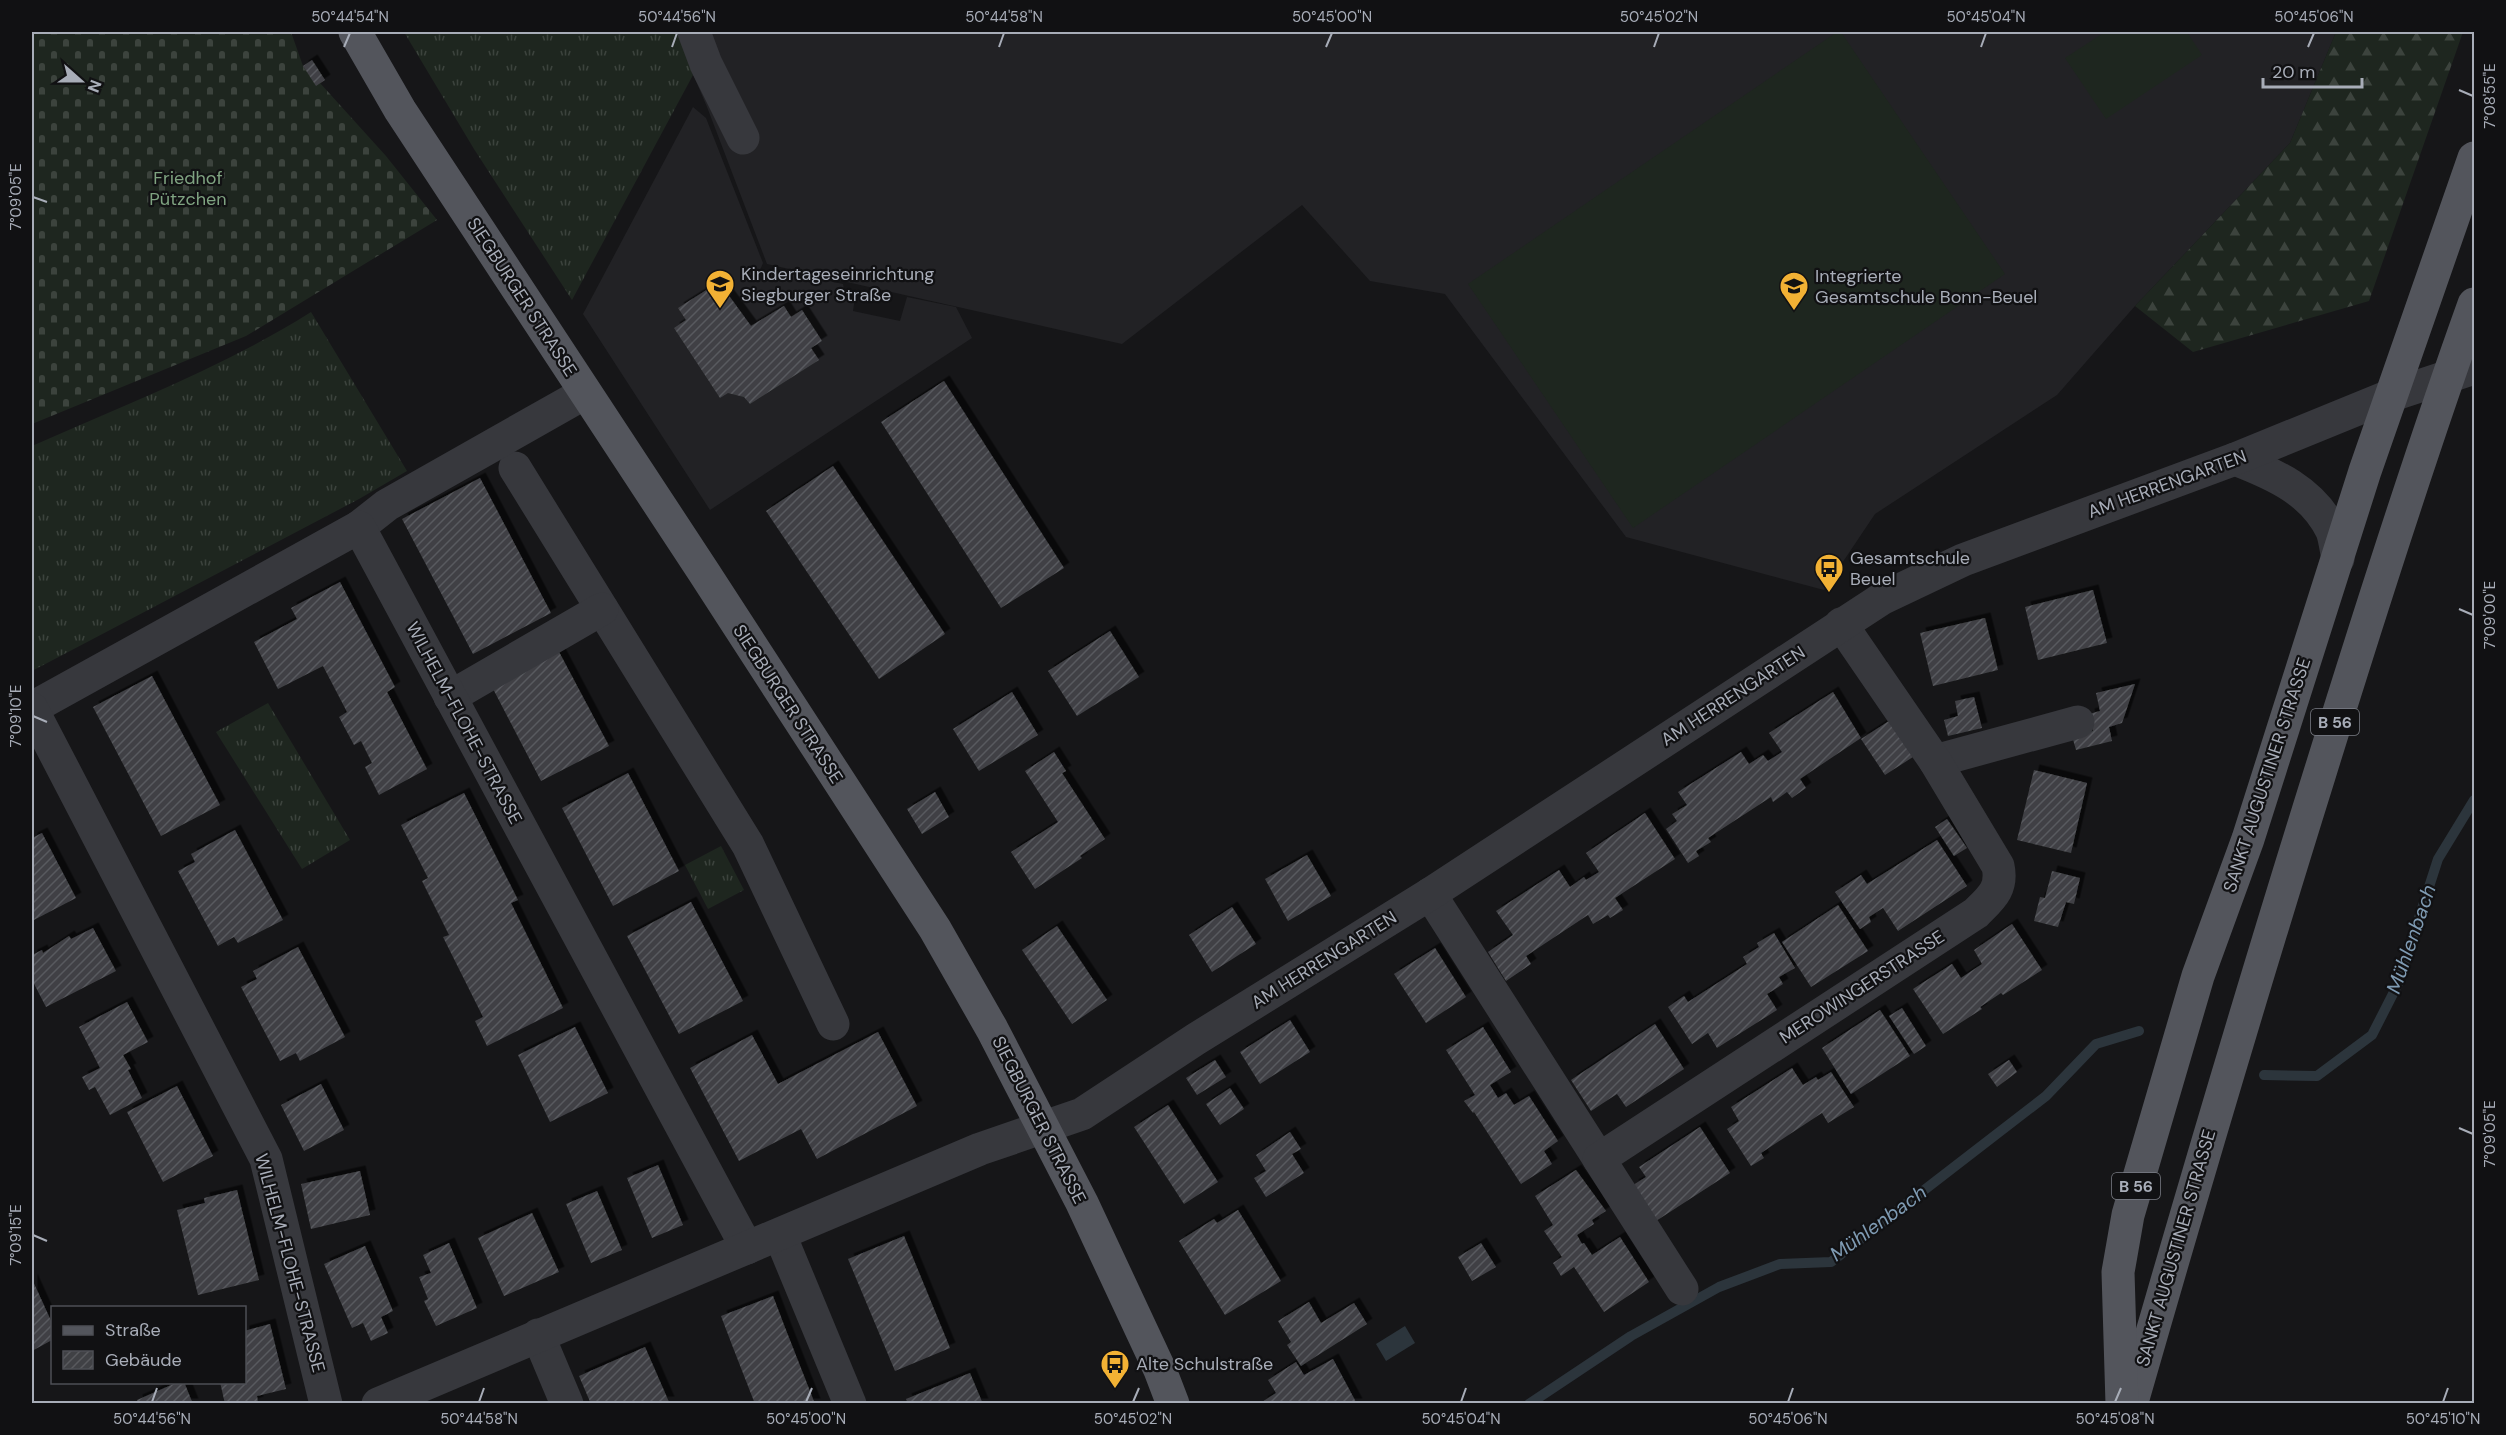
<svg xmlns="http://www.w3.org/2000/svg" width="2506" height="1435" font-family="'DM Sans',sans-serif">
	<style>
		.built { fill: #222225 }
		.grass { fill: url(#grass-tufts) }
		.forest { fill: url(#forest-firs) }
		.cemetery { fill: url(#cemetery-stones) }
		.garden { fill: #1e261f }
		.water { fill: #2c353c }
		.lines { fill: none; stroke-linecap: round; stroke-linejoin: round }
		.stream { stroke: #2c353c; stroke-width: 10 }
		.building { fill: url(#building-hatch); filter: url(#shadow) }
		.minor { stroke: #37383d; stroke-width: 33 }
		.major { stroke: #53555c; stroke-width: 33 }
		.ticks { fill: none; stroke: #a8adb8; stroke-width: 2 }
		.labels { text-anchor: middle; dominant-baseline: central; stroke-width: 4.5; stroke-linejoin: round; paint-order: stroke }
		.shield { fill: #111113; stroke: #7b7e86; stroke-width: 1.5 }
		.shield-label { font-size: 16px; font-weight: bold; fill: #a8adb8 }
		.park-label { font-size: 18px; fill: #7fa381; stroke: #111113 }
		.poi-label { font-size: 18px; fill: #a8adb8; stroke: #111113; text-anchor: start }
		.street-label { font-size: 18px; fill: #a8adb8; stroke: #111113 }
		.water-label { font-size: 20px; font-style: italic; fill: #7f9bb3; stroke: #111113 }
		.neatline { fill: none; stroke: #a8adb8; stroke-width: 2 }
		.ticks-label { font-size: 15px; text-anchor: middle; fill: #a8adb8 }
	</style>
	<defs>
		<pattern id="grass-tufts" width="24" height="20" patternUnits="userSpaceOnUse" patternTransform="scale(1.5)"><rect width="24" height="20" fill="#1e261f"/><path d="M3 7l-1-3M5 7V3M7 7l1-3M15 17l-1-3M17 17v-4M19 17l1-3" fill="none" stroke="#3c433d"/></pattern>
		<pattern id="forest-firs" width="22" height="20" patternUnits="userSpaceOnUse" patternTransform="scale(1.5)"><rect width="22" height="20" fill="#1e261f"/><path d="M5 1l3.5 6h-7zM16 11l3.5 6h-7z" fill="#3c433d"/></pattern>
		<pattern id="cemetery-stones" width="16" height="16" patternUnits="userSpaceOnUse" patternTransform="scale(1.5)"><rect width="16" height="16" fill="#1e261f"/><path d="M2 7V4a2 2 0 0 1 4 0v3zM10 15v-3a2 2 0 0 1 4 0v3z" fill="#3c433d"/></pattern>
		<pattern id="building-hatch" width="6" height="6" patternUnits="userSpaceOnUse" patternTransform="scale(1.5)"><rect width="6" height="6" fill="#404145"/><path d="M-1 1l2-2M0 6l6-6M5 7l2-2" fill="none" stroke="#595a5e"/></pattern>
		<filter id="shadow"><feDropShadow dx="5.5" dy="-5.5" stdDeviation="0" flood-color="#0009"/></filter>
	</defs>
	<rect width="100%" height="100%" fill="#161618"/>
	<g class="built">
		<path d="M675,32H2336L2290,143L2135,306L2057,395L1875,514L1824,590L1626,537L1445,294L1370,281L1302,205L1122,344L767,264L707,107Z"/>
		<path d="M693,107L706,118L763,263L760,270L780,276L782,271L843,284L845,295L855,298L853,311L900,321L907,297L956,307L972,338L710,510L583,314Z"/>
	</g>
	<g class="grass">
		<path d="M404,32H677L693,75L572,300L474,149Z"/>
		<path d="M311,312L407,471L359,499L32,671V446C126,404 224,367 311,312Z"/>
		<path d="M268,703L350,840L302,869L216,732Z"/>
		<path d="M721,846L744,890L708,909L685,865Z"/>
	</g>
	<path class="forest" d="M2336,32H2463L2369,301L2193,352L2135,306L2290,143Z"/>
	<path class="cemetery" d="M32,32H291L303,66L316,85L320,83L386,156L437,220L246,336L32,424Z"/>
	<g class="garden">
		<path d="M1837,32H1841L2005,274L1633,528L1468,284Z"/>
		<path d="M2105,32H2187L2202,55L2106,119L2065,58Z"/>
	</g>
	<path class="water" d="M1405,1326L1415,1343L1386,1361L1376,1344Z"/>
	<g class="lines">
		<g class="stream">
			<path d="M2264,1075L2317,1076L2372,1035L2397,986L2438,859L2474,800"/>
			<path d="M1529,1404L1631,1336L1719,1287L1780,1264L1831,1262L2046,1096L2096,1044L2139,1031"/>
		</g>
	</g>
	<g class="building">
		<path d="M312,60L325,80L316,86L303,66Z"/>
		<path d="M708,289L715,301L727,293L751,326L784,306L791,317L802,310L822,341L811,348L819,360L750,404L744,397L728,393L720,398L674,328L686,320L678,308Z"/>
		<path d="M944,381L1064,568L1001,608L881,422Z"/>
		<path d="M833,466L945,634L879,679L766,511Z"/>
		<path d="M480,478L551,613L473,654L402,519Z"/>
		<path d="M340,582L395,687L387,692L427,769L379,795L365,767L372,763L361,741L354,745L339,717L347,712L323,666L278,689L254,642L297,619L291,608Z"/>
		<path d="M2093,590L2107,643L2038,660L2025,607Z"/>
		<path d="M1985,618L1998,670L1933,686L1920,633Z"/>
		<path d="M1110,631L1139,677L1077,716L1048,671Z"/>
		<path d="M558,650L609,746L541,781L491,685Z"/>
		<path d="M152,676L220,805L161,836L93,707Z"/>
		<path d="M2135,684L2122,723L2109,727L2112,741L2076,750L2072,736L2093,731L2089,714L2100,711L2096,693Z"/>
		<path d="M1012,692L1038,735L979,771L953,729Z"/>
		<path d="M1833,692L1861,738L1800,779L1806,788L1792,798L1787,792L1773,802L1771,797L1708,838L1711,842L1696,851L1699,856L1688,863L1666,829L1677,821L1672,814L1687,805L1678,792L1741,752L1749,764L1763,755L1768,761L1782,752L1769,733Z"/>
		<path d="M1974,697L1982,728L1948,736L1944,720L1958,716L1955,701Z"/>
		<path d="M1889,721L1913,757L1885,775L1861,739Z"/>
		<path d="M1054,752L1066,771L1062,773L1105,839L1080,856L1082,858L1035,889L1011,852L1058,822L1025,771Z"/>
		<path d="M2034,770L2087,783L2071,853L2017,840Z"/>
		<path d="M628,773L679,871L613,906L562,808Z"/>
		<path d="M935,792L949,817L922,834L907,809Z"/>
		<path d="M464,793L518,900L511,903L563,1008L487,1046L475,1021L483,1017L443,937L449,935L422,881L428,878L401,825Z"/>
		<path d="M1645,813L1675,859L1615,898L1623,910L1610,918L1608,915L1593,924L1588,915L1526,956L1531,964L1506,981L1488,952L1513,935L1496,911L1559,870L1570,887L1584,877L1586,880L1599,872L1586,853Z"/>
		<path d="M1947,819L1967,848L1954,856L1935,827Z"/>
		<path d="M235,830L283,920L238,943L234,937L218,946L178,871L195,862L191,854Z"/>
		<path d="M42,833L76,898L32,921V838Z"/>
		<path d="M1937,840L1967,886L1898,931L1883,908L1869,917L1871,922L1860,929L1835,892L1861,875L1867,884Z"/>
		<path d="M1307,855L1331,896L1288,921L1265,879Z"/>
		<path d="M2052,871L2080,878L2074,904L2066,902L2058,927L2034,921L2040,897L2045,898Z"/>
		<path d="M691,902L743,1001L679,1034L627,936Z"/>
		<path d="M1838,905L1868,951L1811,987L1782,942Z"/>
		<path d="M1232,907L1256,944L1212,972L1189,935Z"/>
		<path d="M2012,924L2042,970L2003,995L2001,993L1980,1007L1982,1009L1943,1034L1913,989L1952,964L1961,978L1982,964L1974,950Z"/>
		<path d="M1057,926L1107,1000L1072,1024L1022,950Z"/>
		<path d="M93,928L116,971L46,1007L32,980V955L42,950L43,953L69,936L71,939Z"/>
		<path d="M1774,933L1795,968L1779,977L1783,984L1767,994L1777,1010L1717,1048L1708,1033L1692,1044L1668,1007L1684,996L1688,1002L1747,964L1743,957L1759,947L1757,943Z"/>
		<path d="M298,947L345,1037L300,1061L296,1053L280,1061L241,987L257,979L253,971Z"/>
		<path d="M1435,948L1466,997L1426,1023L1394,974Z"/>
		<path d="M127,1002L148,1042L123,1055L131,1069L128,1070L142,1098L110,1115L95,1087L89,1090L82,1077L100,1068L79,1027Z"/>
		<path d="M1902,1008L1926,1046L1914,1054L1889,1016Z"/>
		<path d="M1880,1010L1910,1056L1851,1094L1822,1048Z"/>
		<path d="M1290,1020L1310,1052L1260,1084L1240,1052Z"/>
		<path d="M1655,1024L1684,1069L1626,1107L1617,1094L1591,1111L1571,1080Z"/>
		<path d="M575,1027L608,1093L550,1122L518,1055Z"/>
		<path d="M1483,1027L1511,1072L1490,1085L1498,1098L1506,1093L1514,1105L1529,1096L1558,1141L1544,1151L1552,1164L1521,1184L1474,1112L1473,1113L1464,1101L1475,1095L1446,1050Z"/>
		<path d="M878,1032L917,1106L817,1159L801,1129L739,1161L690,1068L752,1035L778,1084Z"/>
		<path d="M1215,1060L1226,1077L1197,1095L1186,1078Z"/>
		<path d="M2009,1060L2017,1072L1997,1087L1988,1074Z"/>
		<path d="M1792,1068L1803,1085L1816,1077L1818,1080L1831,1072L1854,1107L1828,1123L1822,1113L1761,1153L1764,1158L1751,1166L1727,1129L1739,1121L1731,1107Z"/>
		<path d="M321,1084L344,1130L304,1151L281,1105Z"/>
		<path d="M177,1086L213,1156L163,1182L127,1112Z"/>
		<path d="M1230,1088L1244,1109L1220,1125L1206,1104Z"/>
		<path d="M1168,1105L1218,1182L1184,1204L1134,1127Z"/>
		<path d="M1700,1127L1730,1173L1656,1221L1633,1185L1646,1177L1639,1167Z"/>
		<path d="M1290,1132L1301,1149L1292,1154L1304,1173L1266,1197L1254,1178L1266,1171L1256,1155Z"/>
		<path d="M658,1165L683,1225L652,1238L627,1178Z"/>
		<path d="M1576,1170L1606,1211L1592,1220L1594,1224L1577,1235L1582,1244L1584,1243L1592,1255L1620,1237L1649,1282L1604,1312L1574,1267L1561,1276L1553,1263L1562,1257L1544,1231L1553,1225L1535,1196Z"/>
		<path d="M360,1171L370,1215L311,1229L301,1184Z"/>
		<path d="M237,1190L259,1280L198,1295L177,1210L205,1203L204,1198Z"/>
		<path d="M597,1191L622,1250L591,1263L566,1204Z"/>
		<path d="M1238,1210L1281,1281L1225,1315L1179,1241L1214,1219L1217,1223Z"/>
		<path d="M532,1213L559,1272L504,1296L478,1238Z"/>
		<path d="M904,1236L950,1348L895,1371L848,1259Z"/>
		<path d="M449,1243L477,1308L436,1326L424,1301L428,1299L419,1277L431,1273L423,1255Z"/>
		<path d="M1481,1243L1496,1267L1472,1281L1458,1257Z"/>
		<path d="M365,1246L393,1311L381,1317L388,1333L371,1341L363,1323L352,1328L324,1264Z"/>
		<path d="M32,1279L52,1323V1340L32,1351Z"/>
		<path d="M773,1296L784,1325L815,1404H755L732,1345L721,1316Z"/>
		<path d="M1309,1302L1321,1323L1354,1303L1367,1324L1301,1366L1287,1345L1291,1342L1278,1321Z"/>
		<path d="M270,1324L286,1389L257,1396L258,1402L252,1404H225L220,1382H244V1331Z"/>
		<path d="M645,1347L669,1402L591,1404L579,1376Z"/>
		<path d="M1333,1359L1357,1404H1311L1310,1401L1306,1404H1263L1262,1402L1276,1393L1268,1380L1296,1362L1304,1375Z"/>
		<path d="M970,1373L983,1404H908L906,1399Z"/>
		<path d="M178,1382H184L193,1404H138L137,1400Z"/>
	</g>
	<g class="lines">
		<g class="minor">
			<path d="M694,32L706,64L743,138"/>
			<path d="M2235,459C2274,474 2313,491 2332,531C2335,539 2336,550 2338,559"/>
			<path d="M515,468L748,845L833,1024"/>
			<path d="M359,527L387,505L585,393"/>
			<path d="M450,697L602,609"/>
			<path d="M32,708L359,527L747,1248"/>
			<path d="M32,709L266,1159L326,1404"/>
			<path d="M1935,761L2078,722"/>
			<path d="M1430,894L1599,1159"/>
			<path d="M780,1235L850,1404"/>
			<path d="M1682,1289L1599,1159L1976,913C1991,898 2003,889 1998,866L1935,761L1841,624"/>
			<path d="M538,1335L567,1404"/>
			<path d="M378,1404L980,1149L1082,1114L1196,1039L1430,894L1883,598L1963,560L2235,459L2392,395L2474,368"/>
		</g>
		<g class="major">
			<path d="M355,32L400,110L703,571L935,929L992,1029L1082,1203L1160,1370L1173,1404"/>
			<path d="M2132,1402C2192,1193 2254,984 2319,776C2368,618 2418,460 2474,304"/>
			<path d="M2122,1404L2118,1272L2128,1215L2198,976L2248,839L2365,471L2474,158"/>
		</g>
	</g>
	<path class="ticks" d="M344,47L350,33M672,47L677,33M999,47L1004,33M1326,47L1332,33M1654,47L1659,33M1981,47L1986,33M2308,47L2314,33M2459,90L2473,96M33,197L47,202M2459,609L2473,615M33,716L47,722M2459,1128L2473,1134M33,1235L47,1241M152,1402L157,1388M479,1402L484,1388M806,1402L812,1388M1133,1402L1139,1388M1461,1402L1466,1388M1788,1402L1793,1388M2115,1402L2121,1388M2443,1402L2448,1388"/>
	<defs>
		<g id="school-pin" transform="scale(1.5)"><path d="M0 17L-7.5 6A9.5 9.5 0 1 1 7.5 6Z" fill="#f2b134" stroke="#111113"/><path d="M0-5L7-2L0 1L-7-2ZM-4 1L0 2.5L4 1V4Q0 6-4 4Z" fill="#111"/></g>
		<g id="bus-pin" transform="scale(1.5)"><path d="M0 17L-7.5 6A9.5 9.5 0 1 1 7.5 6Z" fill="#f2b134" stroke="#111113"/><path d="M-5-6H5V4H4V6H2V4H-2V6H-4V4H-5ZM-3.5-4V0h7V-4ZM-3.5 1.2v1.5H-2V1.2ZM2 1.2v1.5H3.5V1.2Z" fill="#111"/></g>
	</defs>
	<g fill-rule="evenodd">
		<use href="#school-pin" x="720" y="284"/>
		<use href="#school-pin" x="1794" y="286"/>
		<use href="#bus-pin" x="1829" y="568"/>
		<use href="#bus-pin" x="1115" y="1364"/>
	</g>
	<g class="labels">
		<g class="shield">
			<rect x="2311" y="709" width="48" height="26" rx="4.5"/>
			<rect x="2112" y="1173" width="48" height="26" rx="4.5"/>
		</g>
		<g class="shield-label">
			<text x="2335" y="722">B 56</text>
			<text x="2136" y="1186">B 56</text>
		</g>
		<g class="park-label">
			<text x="188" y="178">Friedhof<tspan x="188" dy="21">Pützchen</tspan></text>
		</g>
		<g class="poi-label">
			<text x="741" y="274">Kindertageseinrichtung<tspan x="741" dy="21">Siegburger Straße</tspan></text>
			<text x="1815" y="276">Integrierte<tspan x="1815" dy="21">Gesamtschule Bonn-Beuel</tspan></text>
			<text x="1850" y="558">Gesamtschule<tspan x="1850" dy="21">Beuel</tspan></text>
			<text x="1136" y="1364">Alte Schulstraße</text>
		</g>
		<g class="street-label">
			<text transform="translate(522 297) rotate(57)">SIEGBURGER STRASSE</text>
			<text transform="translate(2167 484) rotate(-20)">AM HERRENGARTEN</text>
			<text transform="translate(1733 696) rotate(-33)">AM HERRENGARTEN</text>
			<text transform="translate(788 704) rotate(57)">SIEGBURGER STRASSE</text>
			<text transform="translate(464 723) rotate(62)">WILHELM-FLOHE-STRASSE</text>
			<text transform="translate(2267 775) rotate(-72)">SANKT AUGUSTINER STRASSE</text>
			<text transform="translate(1324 960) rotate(-32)">AM HERRENGARTEN</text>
			<text transform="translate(1862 987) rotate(-33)">MEROWINGERSTRASSE</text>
			<text transform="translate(1039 1120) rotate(63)">SIEGBURGER STRASSE</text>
			<text transform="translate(2176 1248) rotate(-74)">SANKT AUGUSTINER STRASSE</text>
			<text transform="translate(290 1263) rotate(75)">WILHELM-FLOHE-STRASSE</text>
		</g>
		<g class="water-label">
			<text transform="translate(2411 939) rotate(-71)">Mühlenbach</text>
			<text transform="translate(1878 1223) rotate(-36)">Mühlenbach</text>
		</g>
	</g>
	<rect width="2506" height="1435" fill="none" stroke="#111113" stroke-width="66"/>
	<rect x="51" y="1306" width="195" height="78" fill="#111113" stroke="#4d4f55" stroke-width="1.5"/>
	<rect x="63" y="1326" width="30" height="9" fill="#53555c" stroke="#4d4f55" stroke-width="1.5"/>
	<text x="105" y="1336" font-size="18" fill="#a8adb8">Straße</text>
	<rect x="63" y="1351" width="30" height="18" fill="url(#building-hatch)" stroke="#4d4f55" stroke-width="1.5"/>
	<text x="105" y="1366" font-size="18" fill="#a8adb8">Gebäude</text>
	<g transform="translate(81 81) rotate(111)" stroke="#111113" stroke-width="4.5" paint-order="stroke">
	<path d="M0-4.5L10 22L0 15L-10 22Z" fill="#a8adb8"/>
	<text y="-9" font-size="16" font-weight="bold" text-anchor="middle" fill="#a8adb8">N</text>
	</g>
	<path d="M2263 78v9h99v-9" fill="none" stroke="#a8adb8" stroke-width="3"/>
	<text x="2272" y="78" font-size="18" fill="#a8adb8" stroke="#111113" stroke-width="4.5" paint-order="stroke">20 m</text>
	<rect x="33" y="33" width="2440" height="1369" class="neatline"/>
	<g class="ticks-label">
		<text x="350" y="22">50°44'54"N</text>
		<text x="677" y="22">50°44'56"N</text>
		<text x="1004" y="22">50°44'58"N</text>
		<text x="1332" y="22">50°45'00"N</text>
		<text x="1659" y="22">50°45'02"N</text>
		<text x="1986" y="22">50°45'04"N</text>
		<text x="2314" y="22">50°45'06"N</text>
		<text transform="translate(2490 96) rotate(-90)" y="5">7°08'55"E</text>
		<text transform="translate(16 197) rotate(-90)" y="5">7°09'05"E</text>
		<text transform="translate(2490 615) rotate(-90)" y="5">7°09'00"E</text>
		<text transform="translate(16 716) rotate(-90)" y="5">7°09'10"E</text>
		<text transform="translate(2490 1134) rotate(-90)" y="5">7°09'05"E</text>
		<text transform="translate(16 1235) rotate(-90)" y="5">7°09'15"E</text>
		<text x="152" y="1424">50°44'56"N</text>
		<text x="479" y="1424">50°44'58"N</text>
		<text x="806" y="1424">50°45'00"N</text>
		<text x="1133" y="1424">50°45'02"N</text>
		<text x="1461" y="1424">50°45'04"N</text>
		<text x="1788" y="1424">50°45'06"N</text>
		<text x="2115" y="1424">50°45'08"N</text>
		<text x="2443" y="1424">50°45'10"N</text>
	</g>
</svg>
